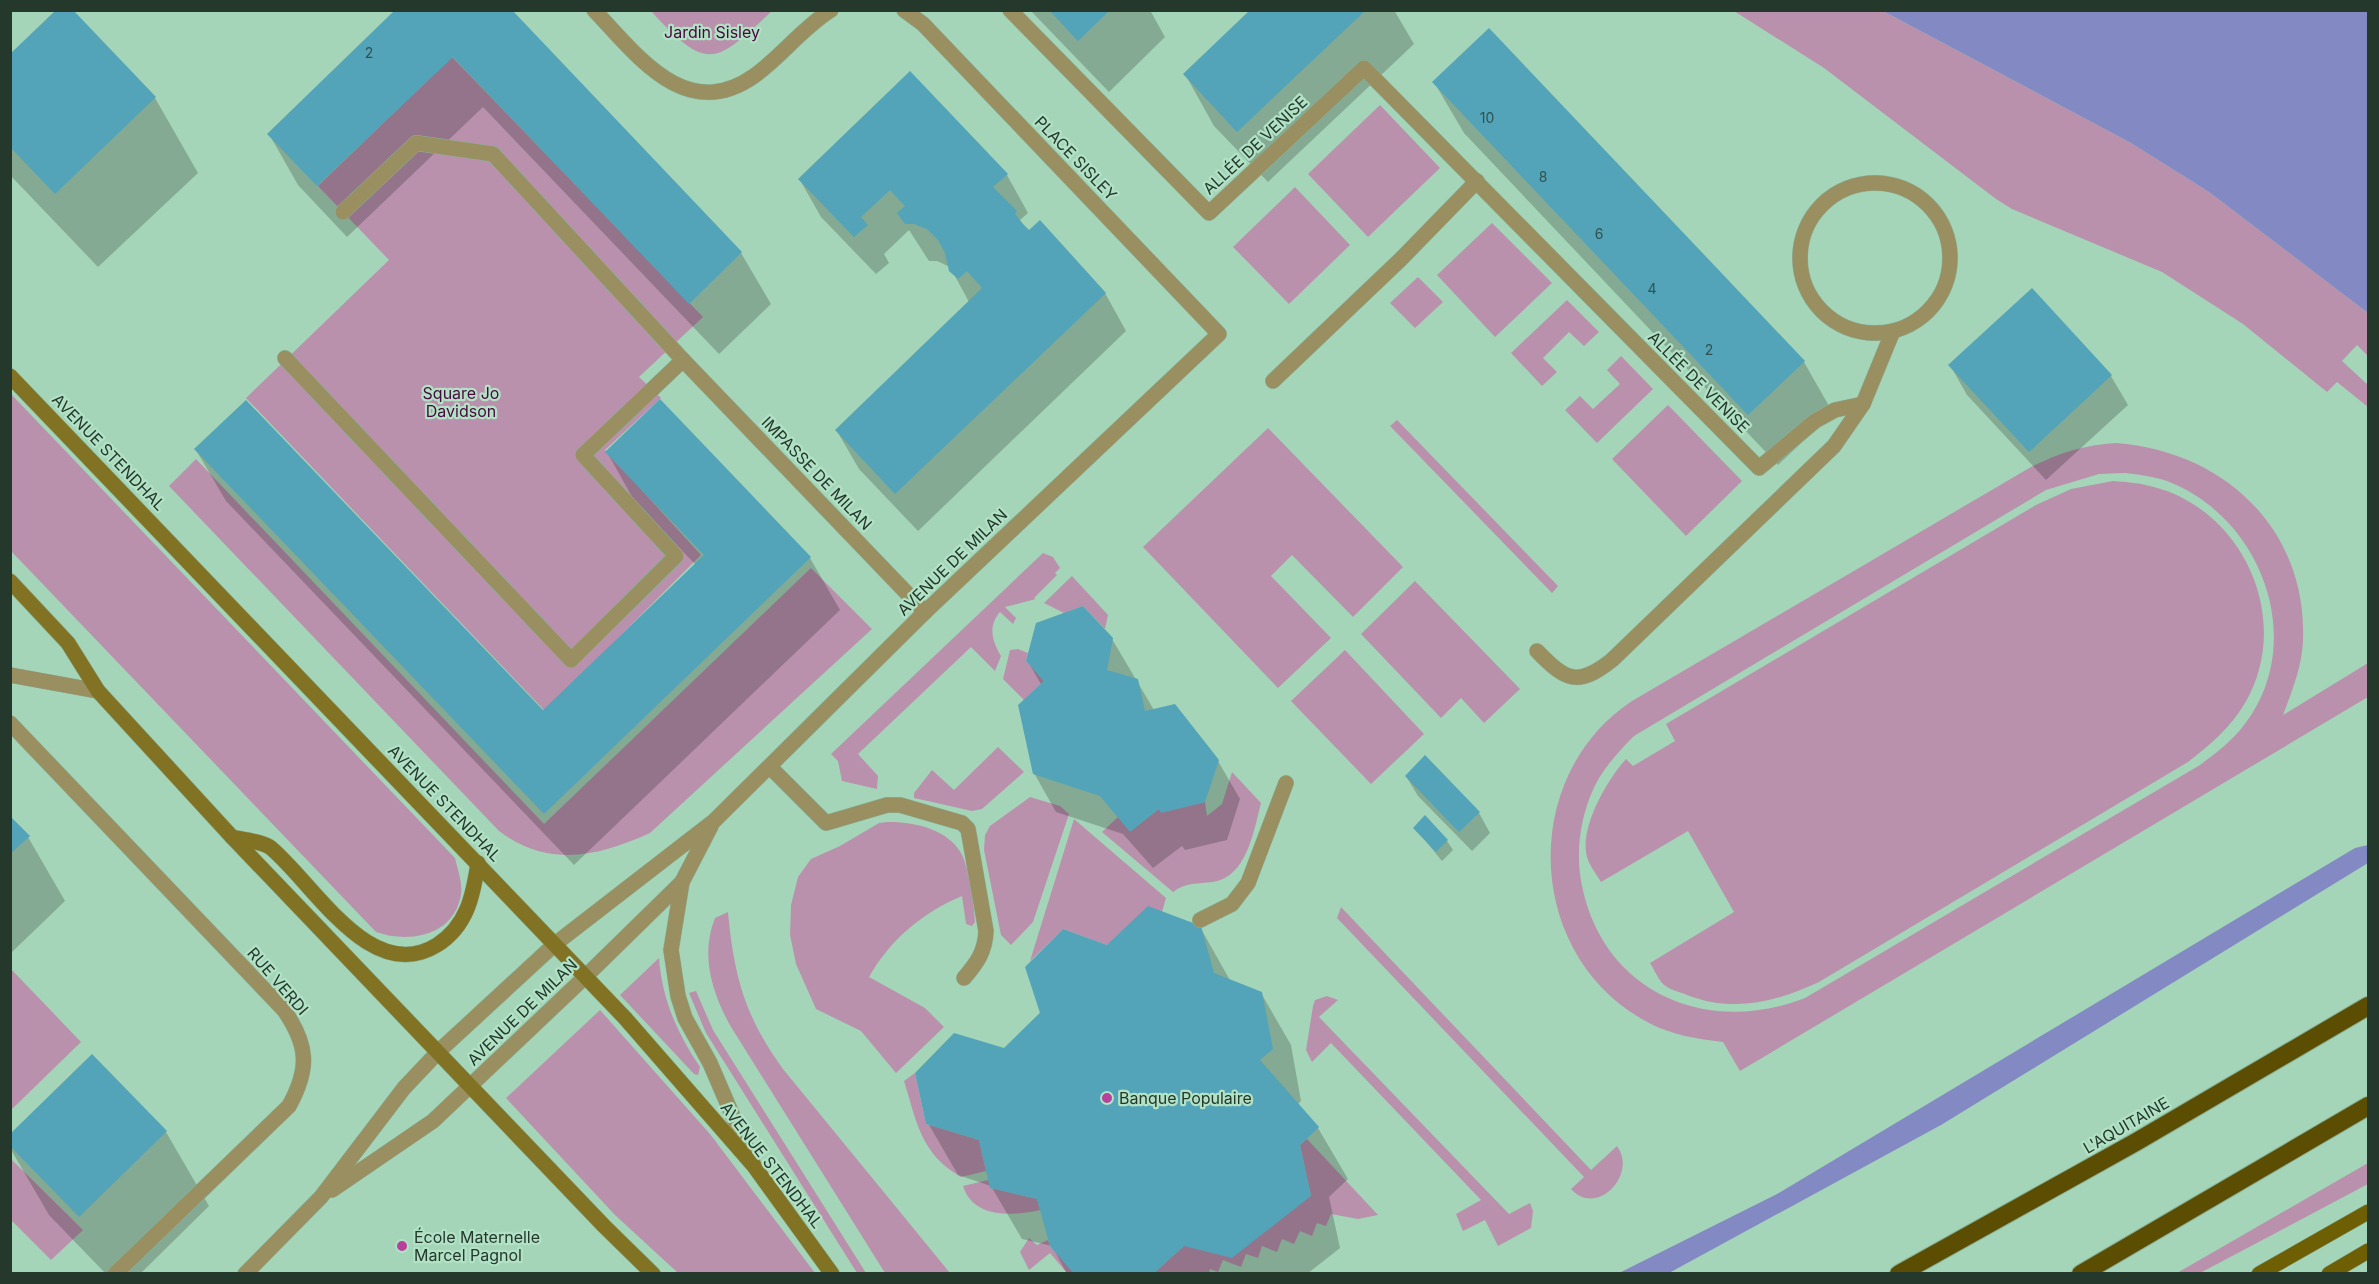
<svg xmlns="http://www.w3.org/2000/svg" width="2379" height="1284" font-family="Inter,sans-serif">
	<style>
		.green { fill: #ba91ad; fill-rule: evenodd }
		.water { fill: #838ac3 }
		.shadow { fill: #0003 }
		.building { fill: #53a3b9 }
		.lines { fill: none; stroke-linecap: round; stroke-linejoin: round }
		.lane-casing { stroke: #89b299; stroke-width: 16 }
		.street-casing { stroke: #89b299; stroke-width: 16 }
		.secondary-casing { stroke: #89b299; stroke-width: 16 }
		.primary-casing { stroke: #89b299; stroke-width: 16 }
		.highway-casing { stroke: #89b299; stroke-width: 20 }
		.lane { stroke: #998f61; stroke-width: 15 }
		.street { stroke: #998f61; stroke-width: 15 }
		.secondary { stroke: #827324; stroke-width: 15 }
		.primary { stroke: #6e5e04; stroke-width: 15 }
		.highway { stroke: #5b4d01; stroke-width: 18 }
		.poi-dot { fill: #b6429c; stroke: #b2e2c5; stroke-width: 2 }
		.labels { text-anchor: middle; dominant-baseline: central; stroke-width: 4.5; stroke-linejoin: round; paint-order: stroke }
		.number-label { font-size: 14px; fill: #30534f }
		.park-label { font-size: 16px; fill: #4b083e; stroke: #b2e2c5 }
		.street-label { font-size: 16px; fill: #24382c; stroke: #b2e2c5 }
		.poi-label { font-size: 16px; fill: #24382c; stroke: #b2e2c5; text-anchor: start }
	</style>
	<rect width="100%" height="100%" fill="#a5d5b8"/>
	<g class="green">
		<path d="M651,11H772C715,64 708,73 651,11Z"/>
		<path d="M1734,11H1883L2131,143L2209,192L2368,313V356L2357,345L2342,361L2368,385V407L2337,382L2327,392L2243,324L2162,272L2012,209L1996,199L1824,68Z"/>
		<path d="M452,57L703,317L639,377L661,398L605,450L701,555L545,711L246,398L389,260L318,186Z"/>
		<path d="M1380,105L1440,168L1368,237L1308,174Z"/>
		<path d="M1295,187L1350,245L1289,304L1233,247Z"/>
		<path d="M1492,223L1552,283L1495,337L1437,275Z"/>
		<path d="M1418,277L1443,302L1415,328L1390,303Z"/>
		<path d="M1567,300L1599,332L1584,346L1569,332L1543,358L1557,372L1542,386L1511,353Z"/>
		<path d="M1621,356L1653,389L1597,443L1565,410L1580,396L1593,409L1620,384L1607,370Z"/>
		<path d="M10,393L455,858C458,871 464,886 460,899C451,937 407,943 376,932L11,551Z"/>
		<path d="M1668,405L1742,481L1686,536L1612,459Z"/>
		<path d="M1397,420L1558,586L1552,593L1390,426Z"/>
		<path d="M1268,428L1403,567L1353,617L1292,555L1271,576L1331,638L1278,688L1143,547Z"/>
		<path d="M2116,443C2223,451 2307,528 2303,640C2302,667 2292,691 2283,715L2368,663V697L1740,1071L1723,1042C1697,1039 1672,1035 1649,1023C1525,959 1517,777 1632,701L2031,467C2059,453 2084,445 2116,443ZM2125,473C2141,475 2159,477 2174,484C2264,523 2307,644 2244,725C2232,741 2216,753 2200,765L1805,998C1703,1038 1596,989 1580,874C1576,842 1583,806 1599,778C1609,762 1621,749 1634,736L2046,490L2099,474Z"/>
		<path d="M196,459L544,824L811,568L872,629L650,833C597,857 549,868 499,831L169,486Z"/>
		<path d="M2113,481C2127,482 2140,483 2154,487C2245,511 2293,621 2245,703C2231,727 2210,745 2188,762L1819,982C1776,1002 1733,1013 1687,995C1680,992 1667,989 1662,983C1657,977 1654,969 1650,963L1734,912L1688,831L1601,882C1597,875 1589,865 1587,857C1579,828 1607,780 1626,759L1633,766L1675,741L1666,724L2036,505L2071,489Z"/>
		<path d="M1043,553L1053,557L1060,568L1055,573L1057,575L1034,598L1036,599L1005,607L1016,618L1013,624L1000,612C987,627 993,642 1001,656L995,671L971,647L858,754L878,776L877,789L842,781L838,761L831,754Z"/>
		<path d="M1072,576L1108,615L1105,629L1083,606L1064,613L1044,603Z"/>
		<path d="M1415,581L1520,689L1484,723L1461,698L1441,718L1361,634Z"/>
		<path d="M1018,649L1028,653L1026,661L1044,681L1024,700L1003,679L1010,650Z"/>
		<path d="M1345,650L1424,734L1371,784L1291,701Z"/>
		<path d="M998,747L1024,772L982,809L972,811L914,798V793L932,770L954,790Z"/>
		<path d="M1232,772L1261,803C1254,830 1247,877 1213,882C1198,884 1186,882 1173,892L1102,832L1118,817L1130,831L1159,809L1162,812L1205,802L1207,816L1222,804Z"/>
		<path d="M1030,797L1060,806L1069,814L1033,922L1011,945L1001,935L984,850L985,835L990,826Z"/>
		<path d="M1074,819L1166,898L1162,912L1107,945L1063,929L1030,961Z"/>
		<path d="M887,822C912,821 948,829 961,853C969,867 974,905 975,922L972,926L966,924L962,896C923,912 890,940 869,977L925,1008L944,1027L896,1073L861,1031L816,1009L796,964L790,935L791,905L798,877L811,859L840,846L879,823Z"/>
		<path d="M1341,907L1591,1170L1617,1146C1638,1174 1597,1218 1571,1189L1584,1177L1337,918Z"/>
		<path d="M728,912C734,976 745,1017 783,1069L950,1273H885L731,1027C712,993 700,955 715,918Z"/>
		<path d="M659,958C662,999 677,1033 700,1067L698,1075L694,1074L620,995Z"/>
		<path d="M11,969L81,1042L11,1110Z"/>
		<path d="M696,991L713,1030L866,1273H857L706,1033L689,993Z"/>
		<path d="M1327,996L1338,1000L1319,1017L1509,1214L1530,1203L1533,1211L1531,1228L1498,1246L1485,1220L1463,1231L1456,1214L1481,1200L1331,1043L1312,1062L1306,1050L1313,1006L1315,1000Z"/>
		<path d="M600,1010L710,1134L815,1273H678L615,1215L506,1098Z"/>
		<path d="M915,1073L926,1124L979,1140L986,1171L961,1177C921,1154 917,1123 904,1081Z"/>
		<path d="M1307,1139L1378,1215L1358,1219L1331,1214L1326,1226L1317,1223L1312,1236L1300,1231L1294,1244L1282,1239L1277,1252L1262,1246L1258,1258L1246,1254L1241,1267L1223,1260L1218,1272L1210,1269L1209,1273L1153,1274L1184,1246L1311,1196L1300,1145Z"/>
		<path d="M10,1158L83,1230L51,1260L11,1220Z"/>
		<path d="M2368,1163V1184L2200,1273H2177Z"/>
		<path d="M988,1180L991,1188L1037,1199L1040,1210C1014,1216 973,1219 963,1186Z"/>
		<path d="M1029,1238L1037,1245L1048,1240L1050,1246L1074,1273H1067L1050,1253L1029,1270L1020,1252Z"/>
	</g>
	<g class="water">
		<path d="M1883,11H2368V313L2209,192L2131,143Z"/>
		<path d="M2368,845V863L1941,1125L1669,1273H1619L1777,1194L2355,848Z"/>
	</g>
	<g class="shadow">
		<path d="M510,10L741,253L771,304L719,354L483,107L347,237L298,185L269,134Z"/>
		<path d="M1030,10H1150L1165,37L1109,92Z"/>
		<path d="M1252,10H1394L1414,44L1268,182L1214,126L1185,74Z"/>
		<path d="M10,56L155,98L198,173L98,267L10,175Z"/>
		<path d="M1434,82L1804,362L1833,413L1778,465L1464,133Z"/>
		<path d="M1007,175L1028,213L1020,220L1025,228L1105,293L1126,331L918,531L859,469L837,431L969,302L950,267L937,261H929L909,230L884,254L889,263L876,274L821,217L800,180Z"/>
		<path d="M1950,365L2111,376L2128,405L2046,480L1967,395Z"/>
		<path d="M660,401L810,558L840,610L574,865L226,501L196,450L543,712L696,565L636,504L607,452Z"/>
		<path d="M1112,639L1154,710L1218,761L1240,799L1227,840L1185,850L1182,846L1153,868L1123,834L1056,812L1034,773L1042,686L1027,660Z"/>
		<path d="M1406,776L1479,813L1490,833L1472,851L1418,796Z"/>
		<path d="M10,819L28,837L65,901L12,952Z"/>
		<path d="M1415,828L1447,841L1453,850L1442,861Z"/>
		<path d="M1200,927L1231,982L1261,993L1291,1045L1301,1101L1298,1104L1318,1128L1348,1179L1329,1197L1340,1248L1307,1274H1067L1052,1246L1022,1239L991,1186L958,1175L928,1123L1107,947Z"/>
		<path d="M166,1132L209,1206L140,1274H106L49,1215L10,1148V1136Z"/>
	</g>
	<g class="building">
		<path d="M56,10H73L156,97L55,194L10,147V54Z"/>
		<path d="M395,10H512L742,252L689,304L453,57L317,186L267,134Z"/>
		<path d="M1049,10H1110L1078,41Z"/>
		<path d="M1250,10H1366L1237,132L1183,74Z"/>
		<path d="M1489,28L1805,361L1748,415L1432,82Z"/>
		<path d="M910,71L1008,174L993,187L1017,211L1015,214L1023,224L1029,230L1040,220L1106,293L895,494L835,430L982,288L967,271L958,279L949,271L945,253L938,240L927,229L914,224H905L897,213L905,206L890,190L861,217L868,225L854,237L798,179Z"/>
		<path d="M2032,288L2112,375L2029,452L1948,365Z"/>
		<path d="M660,399L811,557L544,814L194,449L246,400L543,710L704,555L605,452Z"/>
		<path d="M1083,606L1113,638L1107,670L1138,679L1145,711L1175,704L1219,760L1205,802L1161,813L1159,809L1130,832L1100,796L1033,774L1018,705L1044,681L1026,661L1036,623Z"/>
		<path d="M1425,755L1480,812L1459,832L1405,776Z"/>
		<path d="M1425,815L1448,840L1436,852L1413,828Z"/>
		<path d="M10,816L30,836L10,854Z"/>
		<path d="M1148,906L1201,926L1214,973L1262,992L1273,1049L1260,1060L1319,1127L1300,1145L1311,1196L1232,1258L1184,1246L1153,1274H1074L1050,1246L1037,1199L990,1188L979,1140L926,1124L915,1073L954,1033L1004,1048L1040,1013L1025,967L1063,929L1107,945Z"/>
		<path d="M92,1054L167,1131L79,1217L10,1146V1134Z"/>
	</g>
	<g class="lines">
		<g class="lane-casing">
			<g id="lane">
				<circle cx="1875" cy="258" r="75"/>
				<path d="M285,358L571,660L676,556L583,455L683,360L493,154L416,143L343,212"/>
				<path d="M1537,651C1566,681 1578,687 1612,660L1834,446L1863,404L1893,331"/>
				<path d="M770,767L826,823L887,805H900L962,823L968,829L986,931C985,952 977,963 964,978"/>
				<path d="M1200,920L1232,904L1248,883L1286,783"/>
			</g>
		</g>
		<g class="street-casing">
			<g id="street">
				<path d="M594,10C637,55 686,124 754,76C781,57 802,28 831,10"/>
				<path d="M1010,10L1209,213L1364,68L1759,468L1815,421L1835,410L1863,404"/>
				<path d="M683,360L925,612"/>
				<path d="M1273,381L1401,259L1477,181"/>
				<path d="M10,675L98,691"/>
				<path d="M10,723L284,1010C308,1045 310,1068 289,1106L115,1274"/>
				<path d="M682,882L671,950L678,996L685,1018L710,1063L753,1163"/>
				<path d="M332,1190L433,1121L586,976L682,882L711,826"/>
				<path d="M245,1274L321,1197L404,1088L439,1051L555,944L714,821L925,612L1219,334L923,24L904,10"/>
			</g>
		</g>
		<g class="secondary-casing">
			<g id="secondary">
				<path d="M10,376L625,1018L754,1166L832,1274"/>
				<path d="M10,581L68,643L98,691L232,837L604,1226L653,1274"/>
				<path d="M232,837C243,840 262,841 271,848C315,885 371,986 437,945C467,926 473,896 478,863"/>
			</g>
		</g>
		<g class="primary-casing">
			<g id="primary">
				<path d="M2259,1274L2368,1212"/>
				<path d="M2329,1274L2368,1251"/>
			</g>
		</g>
		<g class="highway-casing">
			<g id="highway">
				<path d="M1899,1274L2136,1142L2368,1006"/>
				<path d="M2081,1274L2368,1106"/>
			</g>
		</g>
		<use href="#lane" class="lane"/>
		<use href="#street" class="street"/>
		<use href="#secondary" class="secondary"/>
		<use href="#primary" class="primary"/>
		<use href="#highway" class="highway"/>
	</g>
	<g class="poi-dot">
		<circle cx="1107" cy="1098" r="6"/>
		<circle cx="402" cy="1246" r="6"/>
	</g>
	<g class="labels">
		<g class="number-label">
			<text x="369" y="52">2</text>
			<text x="1487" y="117">10</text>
			<text x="1543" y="176">8</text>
			<text x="1599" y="233">6</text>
			<text x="1652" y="288">4</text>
			<text x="1709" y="349">2</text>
		</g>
		<g class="park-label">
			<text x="712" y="32">Jardin Sisley</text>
			<text x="461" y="393">Square Jo<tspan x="461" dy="18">Davidson</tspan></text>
		</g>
		<g class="street-label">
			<text transform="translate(1255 145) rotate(-43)">ALLÉE DE VENISE</text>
			<text transform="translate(1076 158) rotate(46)">PLACE SISLEY</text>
			<text transform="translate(1699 382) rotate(45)">ALLÉE DE VENISE</text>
			<text transform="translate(109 452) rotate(46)">AVENUE STENDHAL</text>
			<text transform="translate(817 473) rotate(46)">IMPASSE DE MILAN</text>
			<text transform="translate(952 562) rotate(-44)">AVENUE DE MILAN</text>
			<text transform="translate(445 803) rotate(46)">AVENUE STENDHAL</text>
			<text transform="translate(278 981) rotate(49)">RUE VERDI</text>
			<text transform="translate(522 1012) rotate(-44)">AVENUE DE MILAN</text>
			<text transform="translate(2126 1125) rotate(-30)">L'AQUITAINE</text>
			<text transform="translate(772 1165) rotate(52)">AVENUE STENDHAL</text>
		</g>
		<g class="poi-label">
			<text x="1119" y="1098">Banque Populaire</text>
			<text x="414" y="1237">École Maternelle<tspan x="414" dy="18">Marcel Pagnol</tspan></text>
		</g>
	</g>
	<rect width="2379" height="1284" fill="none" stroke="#24382c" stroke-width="24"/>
</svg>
